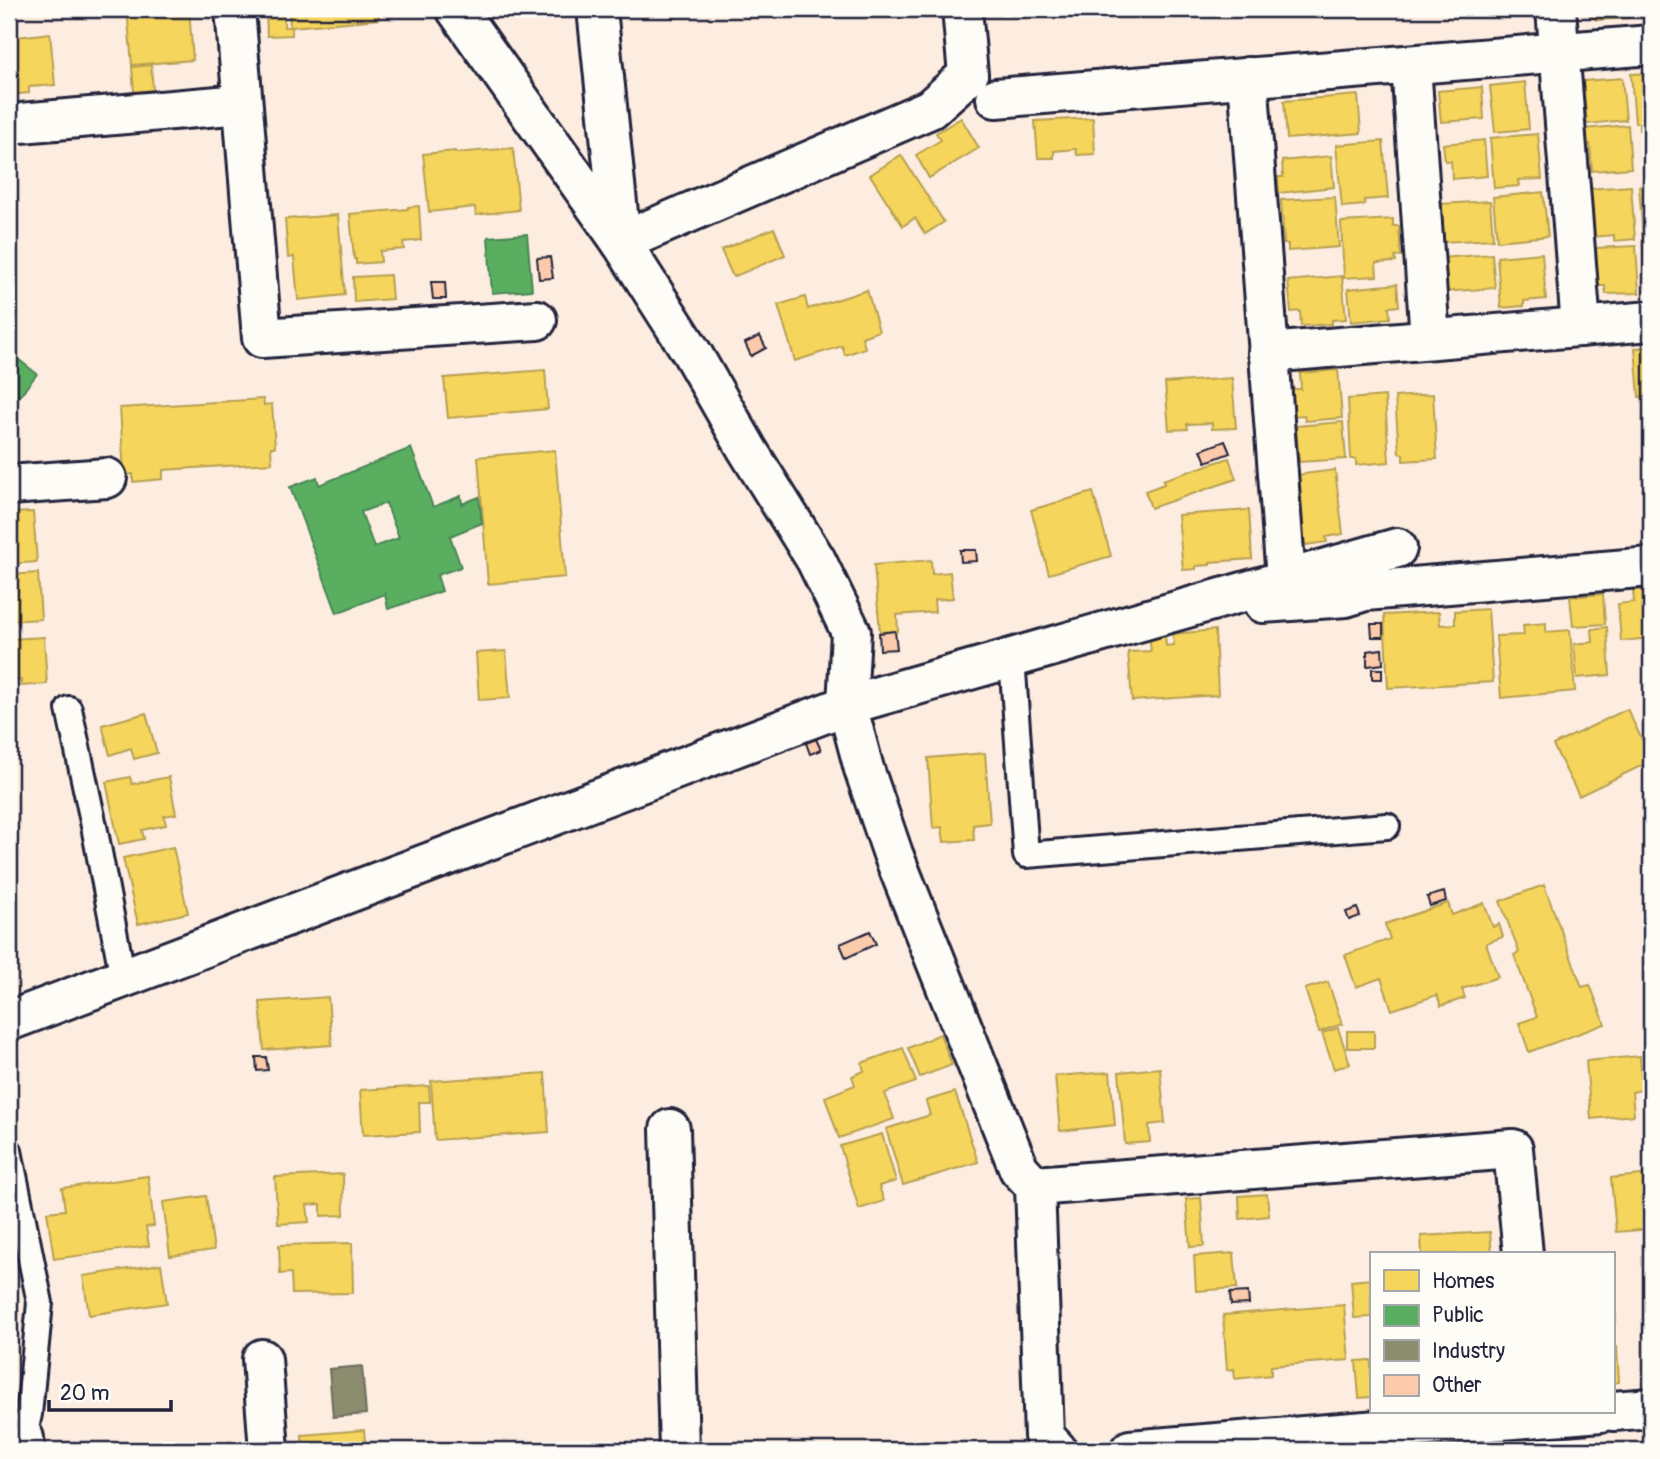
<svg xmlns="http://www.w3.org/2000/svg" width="1660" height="1459" font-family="Pangolin,sans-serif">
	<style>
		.homes { fill: #f6d55c; stroke: #b69f52; stroke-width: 2 }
		.public { fill: #5aae61; stroke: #498456; stroke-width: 2; fill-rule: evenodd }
		.industry { fill: #8c8c6e; stroke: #6c6c5f; stroke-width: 2 }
		.building { fill: #fccbab; stroke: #22223b; stroke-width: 2 }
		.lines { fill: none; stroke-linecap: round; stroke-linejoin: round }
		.lane-casing { stroke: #22223b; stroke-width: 30 }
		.street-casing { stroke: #22223b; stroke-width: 44 }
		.secondary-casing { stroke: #22223b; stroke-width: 44 }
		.lane { stroke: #fdfcf7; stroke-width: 24 }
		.street { stroke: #fdfcf7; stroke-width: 38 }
		.secondary { stroke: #fdfcf7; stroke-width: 38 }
	</style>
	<rect width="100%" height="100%" fill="#fdede0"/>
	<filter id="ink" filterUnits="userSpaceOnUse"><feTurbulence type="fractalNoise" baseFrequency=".0143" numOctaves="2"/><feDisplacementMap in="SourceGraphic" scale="14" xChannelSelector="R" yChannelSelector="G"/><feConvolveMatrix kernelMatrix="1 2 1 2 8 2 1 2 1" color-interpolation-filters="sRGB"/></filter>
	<g filter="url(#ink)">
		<g class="homes">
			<path d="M127,9H189L193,60L132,65Z"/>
			<path d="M266,9H284V27H290L289,9H378L379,19L292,27V35L267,36Z"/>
			<path d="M1587,9H1627L1628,18L1597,20L1587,14Z"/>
			<path d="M50,33L55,85L29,87V93L9,95V38Z"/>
			<path d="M151,65L153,90L134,92L132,67Z"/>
			<path d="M1651,73V129L1639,130V123H1635L1631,74Z"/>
			<path d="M1622,78L1626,120L1587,124L1583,81Z"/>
			<path d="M1525,82L1529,129L1495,132L1490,86Z"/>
			<path d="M1482,87L1484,119L1441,122L1438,91Z"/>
			<path d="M1358,95L1361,133L1287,139L1284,101Z"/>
			<path d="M961,118L979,148L929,178L916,155L941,140L936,133Z"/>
			<path d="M1093,118L1095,154L1077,155L1076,149L1054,151V158H1038L1035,121Z"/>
			<path d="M1628,125L1631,168L1592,171L1590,144H1585L1584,129Z"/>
			<path d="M1538,134L1542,179L1518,180L1519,186L1494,188L1490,138Z"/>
			<path d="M1484,140L1487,176L1452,179L1451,161H1445L1443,144Z"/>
			<path d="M1383,141L1388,198L1364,200L1365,205L1342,207L1336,145Z"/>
			<path d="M513,148L519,210L476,215L475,207L429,212L423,154L455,151V153Z"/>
			<path d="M901,155L944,222L925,234L915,218L903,226L870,175Z"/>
			<path d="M1331,156L1334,187L1279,193L1278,177H1283L1282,161Z"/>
			<path d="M1651,185V238L1643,239L1639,186Z"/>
			<path d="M1631,186L1635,239L1614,241V235L1592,237L1588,189Z"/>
			<path d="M1543,192L1548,236L1497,241L1493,197Z"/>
			<path d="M1335,197L1339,247L1288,251V244H1284L1281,200Z"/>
			<path d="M1490,201L1493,239L1443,242L1441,204Z"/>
			<path d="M419,206L421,240L403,242L404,249L380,251L381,262L356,264V259H354L350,214L408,209V207Z"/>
			<path d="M338,215L345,295L298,300L294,257L288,258L285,219Z"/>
			<path d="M1393,219V226H1399L1401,256L1395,257L1396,262L1376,263L1377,276L1344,278L1341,222Z"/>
			<path d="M774,228L785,255L733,277L721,250Z"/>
			<path d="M1643,245H1651V288H1647Z"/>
			<path d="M1636,246L1639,293L1606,294L1605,286H1597L1595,248Z"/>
			<path d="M1542,253L1546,299L1524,301V306L1501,308L1497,257Z"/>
			<path d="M1492,254L1495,288L1443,292L1441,258Z"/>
			<path d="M390,275L392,299L354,302L353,277Z"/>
			<path d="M1342,276L1346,319L1332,320V324L1301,326L1300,311L1291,312L1288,281Z"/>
			<path d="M1397,284L1399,306L1389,307L1390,318L1351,322L1348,289Z"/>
			<path d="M867,290L879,331L862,337L865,348L845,355L842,346L795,361L778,305L805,297L808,309Z"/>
			<path d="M1651,347V396L1639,397L1635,348Z"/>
			<path d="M545,370L548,409L448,418L444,378Z"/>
			<path d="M1338,370L1342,418L1305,421L1304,415L1292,416L1290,389H1301L1300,373Z"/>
			<path d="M1232,378L1236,428L1212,429V423L1187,424L1188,429L1169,430L1165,383Z"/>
			<path d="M1433,394L1437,459L1403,461V454L1399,453L1395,397Z"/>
			<path d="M1385,396L1389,462L1356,465V459H1351L1348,399Z"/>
			<path d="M263,399L264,405L272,404L275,447H271L272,463L163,470V479L133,482V474L124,475L120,408Z"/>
			<path d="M1343,422L1346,459L1299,462L1296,426Z"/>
			<path d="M555,450L565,577L488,584L478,457Z"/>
			<path d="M1229,458L1236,479L1151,508L1145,491L1164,484L1163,480Z"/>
			<path d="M1335,470L1343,534L1326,537L1327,542L1305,545L1295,475Z"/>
			<path d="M1093,492L1111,556L1049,574L1031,510Z"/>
			<path d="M1249,510L1252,559L1210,562V565L1196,566V569L1183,570L1178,515Z"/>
			<path d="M33,512L37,562L9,564V513Z"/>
			<path d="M931,560L932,574L950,572L953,598L934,600L935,612L897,615L898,631L880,632L874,565Z"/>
			<path d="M38,573L41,619L9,621V575Z"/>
			<path d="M1651,589V638L1621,641L1618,604L1634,602L1633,590Z"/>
			<path d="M1603,594L1605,624L1573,626L1570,597Z"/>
			<path d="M1488,609L1493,682L1388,688L1384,615L1439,612L1440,625L1455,624V611Z"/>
			<path d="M1546,623V632L1570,630L1575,691L1501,698L1496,636L1524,635L1523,625Z"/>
			<path d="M1607,627L1610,675L1577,678L1574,644L1593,642L1592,629Z"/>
			<path d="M1215,630L1218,695L1132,701L1128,652L1151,651L1149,636L1165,635L1166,646L1174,645L1173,634Z"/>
			<path d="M44,637L47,684L21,686V680L9,681V639Z"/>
			<path d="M506,651L510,698L479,700L476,653Z"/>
			<path d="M1627,709L1651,758V761L1579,796L1553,745Z"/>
			<path d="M146,713L157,753L134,759L131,748L110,755L102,725Z"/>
			<path d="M985,753L990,823L973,825L974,840L944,842L942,827L933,828L928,758Z"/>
			<path d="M130,777L132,784L169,777L176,814L164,816L166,825L142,830L144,839L119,844L106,782Z"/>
			<path d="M173,847L188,913L138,924L123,858Z"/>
			<path d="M1544,885L1582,987L1590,985L1605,1024L1529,1052L1519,1023L1537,1017L1514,955L1519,952L1500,901Z"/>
			<path d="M1448,903L1452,915L1484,903L1493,927L1499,924L1503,937L1486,943L1498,977L1462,989L1465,998L1441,1006L1437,995L1392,1010L1381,978L1356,987L1345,955L1390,939L1385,924Z"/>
			<path d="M1328,982L1342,1024L1319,1032L1305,989Z"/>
			<path d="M328,997L332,1045L264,1050L260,1002Z"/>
			<path d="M1338,1028L1350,1064L1334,1069L1322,1033Z"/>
			<rect x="1347" y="1031" width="27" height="17"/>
			<path d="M940,1034L952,1065L920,1077L908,1048Z"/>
			<path d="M903,1048L916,1082L885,1093L894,1119L839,1138L825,1097L855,1085L852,1076L864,1071L862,1063Z"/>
			<path d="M1640,1056L1642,1090L1632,1092L1634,1115L1591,1119L1586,1061Z"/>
			<path d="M1160,1068L1165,1123L1149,1125L1150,1142L1125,1144L1119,1072Z"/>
			<path d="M1110,1072L1115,1125L1060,1131L1055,1076Z"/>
			<path d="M545,1073L549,1132L435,1140L431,1081Z"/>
			<path d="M429,1086L430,1102H419L420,1132L363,1135L360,1090Z"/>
			<path d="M955,1092L978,1162L903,1185L886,1129L930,1115L926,1101Z"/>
			<path d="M882,1134L896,1181L879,1186L884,1201L859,1209L840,1146Z"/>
			<path d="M343,1174L344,1215L321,1216V1204L307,1205L309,1222L278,1224L275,1177Z"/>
			<path d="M1651,1174V1229L1616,1232L1611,1178Z"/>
			<path d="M148,1176L154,1226L146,1227L149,1246L54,1259L47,1212L65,1210L62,1188Z"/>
			<path d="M1267,1194L1269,1216L1240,1219L1239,1196Z"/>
			<path d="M206,1196L214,1250L170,1256L163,1202Z"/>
			<path d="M1201,1198L1204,1246L1190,1247L1186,1199Z"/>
			<path d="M1490,1232L1492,1254H1422L1421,1236Z"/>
			<path d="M352,1243L353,1293L292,1294L291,1273L280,1274L279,1245Z"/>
			<path d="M1234,1253L1237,1288L1196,1291L1194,1256Z"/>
			<path d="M161,1264L167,1303L89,1315L83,1276Z"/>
			<path d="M1371,1279V1317L1354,1318L1351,1281Z"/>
			<path d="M1613,1280L1616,1321H1613Z"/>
			<path d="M1344,1305L1349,1360L1271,1366V1375L1235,1379L1234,1369L1227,1370L1223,1315Z"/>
			<path d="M1617,1347L1619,1382L1613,1383V1348Z"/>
			<path d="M1371,1360V1397L1359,1398L1356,1361Z"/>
			<path d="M364,1430L366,1450H303L302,1435Z"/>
		</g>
		<g class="public">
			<path d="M527,234L532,290L492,293L488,237Z"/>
			<path d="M9,352L37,374L19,397L10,391L9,393Z"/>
			<path d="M411,448L433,507L461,496L462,504L479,497L482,523L450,536L461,567L437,575L442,591L388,609L385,594L337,613L290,487L317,477L319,485ZM386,503L399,538L374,547L361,512Z"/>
		</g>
		<path class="industry" d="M362,1366L366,1414L333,1417L329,1369Z"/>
		<g class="building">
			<path d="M550,257L553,278L539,279L537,258Z"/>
			<path d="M431,282H445L446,299H433Z"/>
			<path d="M760,336L766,348L751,356L745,343Z"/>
			<path d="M1225,441L1230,453L1206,462L1201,450Z"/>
			<path d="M960,550H976L977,561L961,562Z"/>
			<path d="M1371,624H1383V637H1372Z"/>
			<path d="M895,631L897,649L880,650L879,633Z"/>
			<path d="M1382,649L1383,664L1367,666V651Z"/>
			<rect x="1372" y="669" width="10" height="10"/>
			<path d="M816,739L821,750L810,754L806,743Z"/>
			<path d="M1444,892L1446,901L1430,906L1427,897Z"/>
			<path d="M1357,908L1360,916L1349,920L1346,912Z"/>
			<path d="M870,931L876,944L846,958L840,944Z"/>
			<path d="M256,1057H266L268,1070L257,1071Z"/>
			<path d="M1248,1292L1249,1304L1231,1305L1230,1293Z"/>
		</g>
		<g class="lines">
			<g class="lane-casing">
				<g id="lane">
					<path d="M1012,658L1026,855L1387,826"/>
					<path d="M69,709L94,826L123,978"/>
					<path d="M9,1151L40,1303L29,1414L24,1438"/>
				</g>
			</g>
			<g class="street-casing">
				<g id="street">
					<path d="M235,9L262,338L537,320"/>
					<path d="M456,9L621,242L692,353L747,449L816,560L851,632L847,705L864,769L893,854L1019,1169L1035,1186L1044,1436L1057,1450"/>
					<path d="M1556,9L1581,327"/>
					<path d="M1411,65L1430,339"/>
					<path d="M1248,77L1286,579"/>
					<path d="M996,98L1651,45"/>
					<path d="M9,124L242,104"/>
					<path d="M621,242L930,109L968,75L962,9"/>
					<path d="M1268,353L1651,321"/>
					<path d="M9,485L107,478"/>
					<path d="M1263,603L1346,597L1365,591L1651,567"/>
					<path d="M9,1021L847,705L1397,548"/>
					<path d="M670,1129L679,1450"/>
					<path d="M1035,1186L1513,1149L1523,1254"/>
					<path d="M262,1359L269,1450"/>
					<path d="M1613,1411L1651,1408"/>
					<path d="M9,1433L24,1438L25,1450"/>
					<path d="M1130,1450L1601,1412"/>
				</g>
			</g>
			<g class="secondary-casing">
				<path id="secondary" d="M597,9L621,242"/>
			</g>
			<use href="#lane" class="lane"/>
			<use href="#street" class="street"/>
			<use href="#secondary" class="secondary"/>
		</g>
	</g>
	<rect width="1660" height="1459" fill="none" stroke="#fdfcf7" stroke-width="35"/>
	<rect x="18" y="18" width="1625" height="1424" fill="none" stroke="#22223b" stroke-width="2.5" filter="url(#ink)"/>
	<rect x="1370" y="1252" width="245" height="161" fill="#fdfcf7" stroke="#a5a5ac" stroke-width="2"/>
	<rect x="1384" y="1270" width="35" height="21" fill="#f6d55c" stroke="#a5a5ac" stroke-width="2"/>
	<text x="1432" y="1288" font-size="21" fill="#22223b">Homes</text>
	<rect x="1384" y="1305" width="35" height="21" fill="#5aae61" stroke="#a5a5ac" stroke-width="2"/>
	<text x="1432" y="1322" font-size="21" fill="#22223b">Public</text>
	<rect x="1384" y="1340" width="35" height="21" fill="#8c8c6e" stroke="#a5a5ac" stroke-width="2"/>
	<text x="1432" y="1358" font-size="21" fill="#22223b">Industry</text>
	<rect x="1384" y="1375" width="35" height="21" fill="#fccbab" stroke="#a5a5ac" stroke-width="2"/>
	<text x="1432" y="1392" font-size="21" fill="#22223b">Other</text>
	<path d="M49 1400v10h122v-10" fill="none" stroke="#22223b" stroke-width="3.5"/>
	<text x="60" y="1400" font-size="21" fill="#22223b" stroke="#fdfcf7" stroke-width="5" paint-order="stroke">20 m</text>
</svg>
